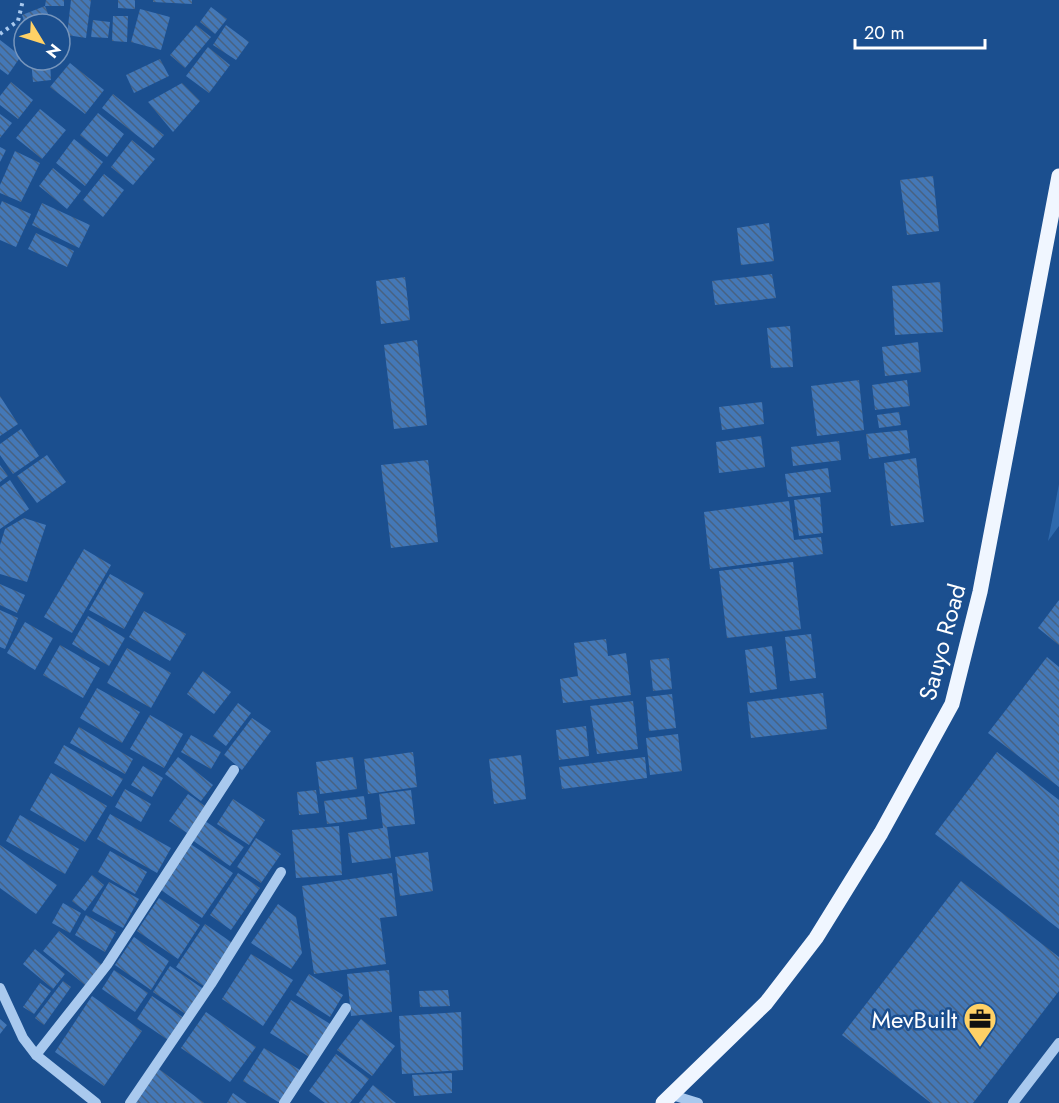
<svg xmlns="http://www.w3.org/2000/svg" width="1059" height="1103" font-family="Jost,sans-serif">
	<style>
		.grass { fill: #2e69ad }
		.building { fill: url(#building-back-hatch) }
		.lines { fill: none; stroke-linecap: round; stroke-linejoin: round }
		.path { stroke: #a9c9ee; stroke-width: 4; stroke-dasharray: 3 4.5; stroke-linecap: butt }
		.minor { stroke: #a9c9ee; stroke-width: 10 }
		.major { stroke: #f0f6ff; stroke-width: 15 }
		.labels { text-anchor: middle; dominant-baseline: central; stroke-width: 5; stroke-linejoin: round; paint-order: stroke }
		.street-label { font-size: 24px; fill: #fff; stroke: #1b4f8f }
		.poi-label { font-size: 24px; fill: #fff; stroke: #1b4f8f; text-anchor: end }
	</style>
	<defs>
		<pattern id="building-back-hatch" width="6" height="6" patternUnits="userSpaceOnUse" patternTransform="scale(1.5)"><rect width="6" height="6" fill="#4478b7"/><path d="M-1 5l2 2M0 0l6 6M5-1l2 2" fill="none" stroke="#486282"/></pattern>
	</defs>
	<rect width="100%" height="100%" fill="#1b4f8f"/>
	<path class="grass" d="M1059,484V526L1048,541Z"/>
	<g class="building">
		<path d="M46,0H64V6H45Z"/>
		<path d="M71,0H91L86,38L67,35Z"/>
		<path d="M118,0H135V9L118,8Z"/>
		<path d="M153,0H192V4L153,2Z"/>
		<path d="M45,6L52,24H25L22,15Z"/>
		<path d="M211,7L227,19L215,34L200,22Z"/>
		<path d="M140,9L170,17L161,50L131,42Z"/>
		<path d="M113,16H128L127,42L112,41Z"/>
		<path d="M93,20L110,22L108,38L91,37Z"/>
		<path d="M196,25L211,37L185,68L170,55Z"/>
		<path d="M226,25L249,42L236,60L213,45Z"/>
		<path d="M0,40L21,56L8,75L0,69Z"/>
		<path d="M208,47L230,65L209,93L186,76Z"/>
		<path d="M160,59L169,76L134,93L126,75Z"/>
		<path d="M31,60H50L51,80L33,82Z"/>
		<path d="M70,63L104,90L85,114L50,87Z"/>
		<path d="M11,82L33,100L18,119L0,105V96Z"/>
		<path d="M182,83L200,101L173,132L148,102Z"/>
		<path d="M113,94L164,135L153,148L102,108Z"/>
		<path d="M40,109L66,130L42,159L16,138Z"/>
		<path d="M98,113L124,134L107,157L80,135Z"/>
		<path d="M0,114L12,123L0,138Z"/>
		<path d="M74,139L103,162L85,186L56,163Z"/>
		<path d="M132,140L155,159L133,185L111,167Z"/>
		<path d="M0,147L6,150L0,162Z"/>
		<path d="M15,151L40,163L21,202L0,193V185Z"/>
		<path d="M53,168L81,191L67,209L39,186Z"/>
		<path d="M104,174L124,190L103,217L83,200Z"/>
		<path d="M933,176L939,231L907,235L900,180Z"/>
		<path d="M2,201L31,214L16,247L0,240V206Z"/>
		<path d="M42,203L90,225L79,248L32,225Z"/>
		<path d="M769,223L774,261L741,265L737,228Z"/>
		<path d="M36,233L74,251L67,267L28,249Z"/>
		<path d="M772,274L776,298L715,305L712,281Z"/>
		<path d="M405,277L410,320L381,324L376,281Z"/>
		<path d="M940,282L943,332L895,335L892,286Z"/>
		<path d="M790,326L793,367L771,368L767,328Z"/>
		<path d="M417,340L427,425L394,429L384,345Z"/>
		<path d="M918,342L921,372L885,376L882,347Z"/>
		<path d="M859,380L864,430L817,436L811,386Z"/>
		<path d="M907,380L910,406L875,410L872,385Z"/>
		<path d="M0,396L18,424L0,436Z"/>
		<path d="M762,402L764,424L722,430L719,407Z"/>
		<path d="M899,412L901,425L879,428L877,415Z"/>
		<path d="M21,429L39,456L13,474L0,455V444Z"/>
		<path d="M907,430L910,453L869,459L866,434Z"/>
		<path d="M761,436L765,467L719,473L716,442Z"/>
		<path d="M839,441L841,460L793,466L791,447Z"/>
		<path d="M47,455L66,482L37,503L17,476Z"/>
		<path d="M916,458L924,522L891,526L884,463Z"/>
		<path d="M428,460L438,542L391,548L381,465Z"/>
		<path d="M0,465L8,476L0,482Z"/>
		<path d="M828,468L831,492L788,497L785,474Z"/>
		<path d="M10,480L29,509L0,529V487Z"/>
		<path d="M820,497L823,533L799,536L794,500Z"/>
		<path d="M789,501L794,540L821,537L823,554L710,569L704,512Z"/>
		<path d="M24,518L46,525L27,582L0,574V545L5,529Z"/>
		<path d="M84,549L111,565L72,633L44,617Z"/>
		<path d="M793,562L801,629L727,638L719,571Z"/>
		<path d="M110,574L144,593L124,629L89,610Z"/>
		<path d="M0,584L25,595L17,613L0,605Z"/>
		<path d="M1059,600V645L1038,628Z"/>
		<path d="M0,610L18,618L5,649L0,647Z"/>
		<path d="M144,611L186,634L170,661L129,637Z"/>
		<path d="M88,616L125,638L109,666L72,644Z"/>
		<path d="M25,622L53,638L35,670L7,653Z"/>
		<path d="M811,634L816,678L790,681L785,637Z"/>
		<path d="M606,639L608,656L626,653L631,695L563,703L560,679L578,676L574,643Z"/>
		<path d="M60,645L100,668L83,698L43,675Z"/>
		<path d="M772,646L777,689L750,693L745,650Z"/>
		<path d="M127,648L171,673L151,708L107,683Z"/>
		<path d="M1047,657L1059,667V787L988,733Z"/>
		<path d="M669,658L672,689L653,691L650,660Z"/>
		<path d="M203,671L231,692L214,714L187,694Z"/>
		<path d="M97,688L140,712L122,743L80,718Z"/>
		<path d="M823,693L827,729L751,738L747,702Z"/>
		<path d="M672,694L676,728L649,731L646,697Z"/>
		<path d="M633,701L638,749L597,754L590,706Z"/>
		<path d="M238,703L251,713L226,746L213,736Z"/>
		<path d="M150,715L183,734L164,768L130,749Z"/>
		<path d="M252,718L271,731L242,770L224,755Z"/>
		<path d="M586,726L589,756L559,760L556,730Z"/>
		<path d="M79,727L133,759L125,774L70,743Z"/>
		<path d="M678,734L682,771L650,775L646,738Z"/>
		<path d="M191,735L221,752L211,769L181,752Z"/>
		<path d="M64,745L123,779L112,797L54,763Z"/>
		<path d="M413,752L417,787L368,794L364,759Z"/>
		<path d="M997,752L1059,800V929L935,834Z"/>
		<path d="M521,755L526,799L494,804L489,759Z"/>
		<path d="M178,757L213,785L201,801L165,774Z"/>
		<path d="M353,757L357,789L320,794L316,762Z"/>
		<path d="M645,757L647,778L562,789L559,767Z"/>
		<path d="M143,766L163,778L152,797L131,785Z"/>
		<path d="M51,773L107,806L85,842L30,810Z"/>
		<path d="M125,789L151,804L141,822L115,807Z"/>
		<path d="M316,790L319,813L299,815L297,792Z"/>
		<path d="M411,790L415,824L387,827L391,858L352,863L348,833L383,828L379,794Z"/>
		<path d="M188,794L205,806L187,833L169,821Z"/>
		<path d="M364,796L367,819L327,824L324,801Z"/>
		<path d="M233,799L265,820L249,845L217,824Z"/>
		<path d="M110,814L171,848L157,873L97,839Z"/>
		<path d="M20,815L79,849L65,874L6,841Z"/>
		<path d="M205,821L244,847L230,866L192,840Z"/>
		<path d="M339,826L342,875L296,878L292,830Z"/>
		<path d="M256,838L281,854L261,883L237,867Z"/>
		<path d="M189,843L233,873L202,918L158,888Z"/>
		<path d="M0,845L57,885L36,914L0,888Z"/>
		<path d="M110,851L147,872L135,894L98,872Z"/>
		<path d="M428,852L433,891L400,896L395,857Z"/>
		<path d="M238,873L260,888L231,930L210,915Z"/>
		<path d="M392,873L397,916L380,918L386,964L314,974L302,886Z"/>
		<path d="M92,875L104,885L85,911L72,901Z"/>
		<path d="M961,881L1059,957V991L973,1103H931L842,1035Z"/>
		<path d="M109,882L139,899L123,928L92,911Z"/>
		<path d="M159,898L200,925L178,959L137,931Z"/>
		<path d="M63,903L81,913L70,933L52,923Z"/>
		<path d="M278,904L296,917L302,953L291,969L251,943Z"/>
		<path d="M86,915L116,932L105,952L75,935Z"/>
		<path d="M205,924L234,944L205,987L176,967Z"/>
		<path d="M59,931L102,965L85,985L43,951Z"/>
		<path d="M134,937L169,961L151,990L115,965Z"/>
		<path d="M35,949L65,974L53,989L23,964Z"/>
		<path d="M251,954L293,980L263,1026L222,999Z"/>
		<path d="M170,966L205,990L187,1015L153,992Z"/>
		<path d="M114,970L148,993L135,1012L102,989Z"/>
		<path d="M389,970L392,1012L351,1016L347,974Z"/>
		<path d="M309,974L343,995L330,1017L296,995Z"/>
		<path d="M63,981L71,987L44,1025L35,1018Z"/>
		<path d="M40,983L51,991L34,1014L23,1007Z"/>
		<path d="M448,990L450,1006L420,1007L419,991Z"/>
		<path d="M92,996L142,1031L104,1086L55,1052Z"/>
		<path d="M152,996L184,1018L168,1040L137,1019Z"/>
		<path d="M291,1000L332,1025L311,1058L270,1033Z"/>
		<path d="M206,1012L256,1047L230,1082L181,1048Z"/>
		<path d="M461,1012L463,1070L402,1074L399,1016Z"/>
		<path d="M0,1019L7,1025L0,1034Z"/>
		<path d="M361,1019L395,1046L372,1076L337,1050Z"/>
		<path d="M264,1048L300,1070L280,1103L243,1081Z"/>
		<path d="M336,1054L369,1079L350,1103H325L309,1091Z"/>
		<path d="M159,1069L204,1103H134Z"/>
		<path d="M452,1073V1093L414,1096L412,1075Z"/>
		<path d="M373,1085L396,1103H359Z"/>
		<path d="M233,1093L247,1103H227Z"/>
	</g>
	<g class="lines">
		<path class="path" d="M0,34L18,21L23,0"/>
		<g class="minor">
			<path d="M0,988L23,1038L36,1055L96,1103"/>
			<path d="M36,1055L107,965L234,770"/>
			<path d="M672,1095L698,1103"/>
			<path d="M130,1103L211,984L281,872"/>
			<path d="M284,1103L346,1008"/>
			<path d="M1013,1103L1059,1043"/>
		</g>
		<path class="major" d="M663,1103L766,1003L816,938L881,833L952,704L980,592L1059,176"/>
	</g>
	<defs>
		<g id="office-pin" transform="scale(1.725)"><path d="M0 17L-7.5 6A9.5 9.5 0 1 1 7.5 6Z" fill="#ffd166" stroke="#1b4f8f"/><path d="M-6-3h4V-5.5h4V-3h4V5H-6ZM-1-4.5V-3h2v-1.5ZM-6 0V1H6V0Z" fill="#111"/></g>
	</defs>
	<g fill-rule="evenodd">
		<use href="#office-pin" x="980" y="1019"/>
	</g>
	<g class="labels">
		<g class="street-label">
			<text transform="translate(942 642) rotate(-75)">Sauyo Road</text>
		</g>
		<g class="poi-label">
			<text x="957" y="1019">MevBuilt</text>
		</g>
	</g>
	<g transform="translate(42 42) rotate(128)"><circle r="28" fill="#1b4f8f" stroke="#7695bc" stroke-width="1.5"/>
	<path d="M0-4.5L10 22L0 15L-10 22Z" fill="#ffd166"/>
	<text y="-9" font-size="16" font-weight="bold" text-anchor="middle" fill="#ffffff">N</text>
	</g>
	<path d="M855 39v9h130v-9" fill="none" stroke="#ffffff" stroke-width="3"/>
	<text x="864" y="39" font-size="18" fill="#ffffff" stroke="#1b4f8f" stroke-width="4.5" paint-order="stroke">20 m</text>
</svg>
